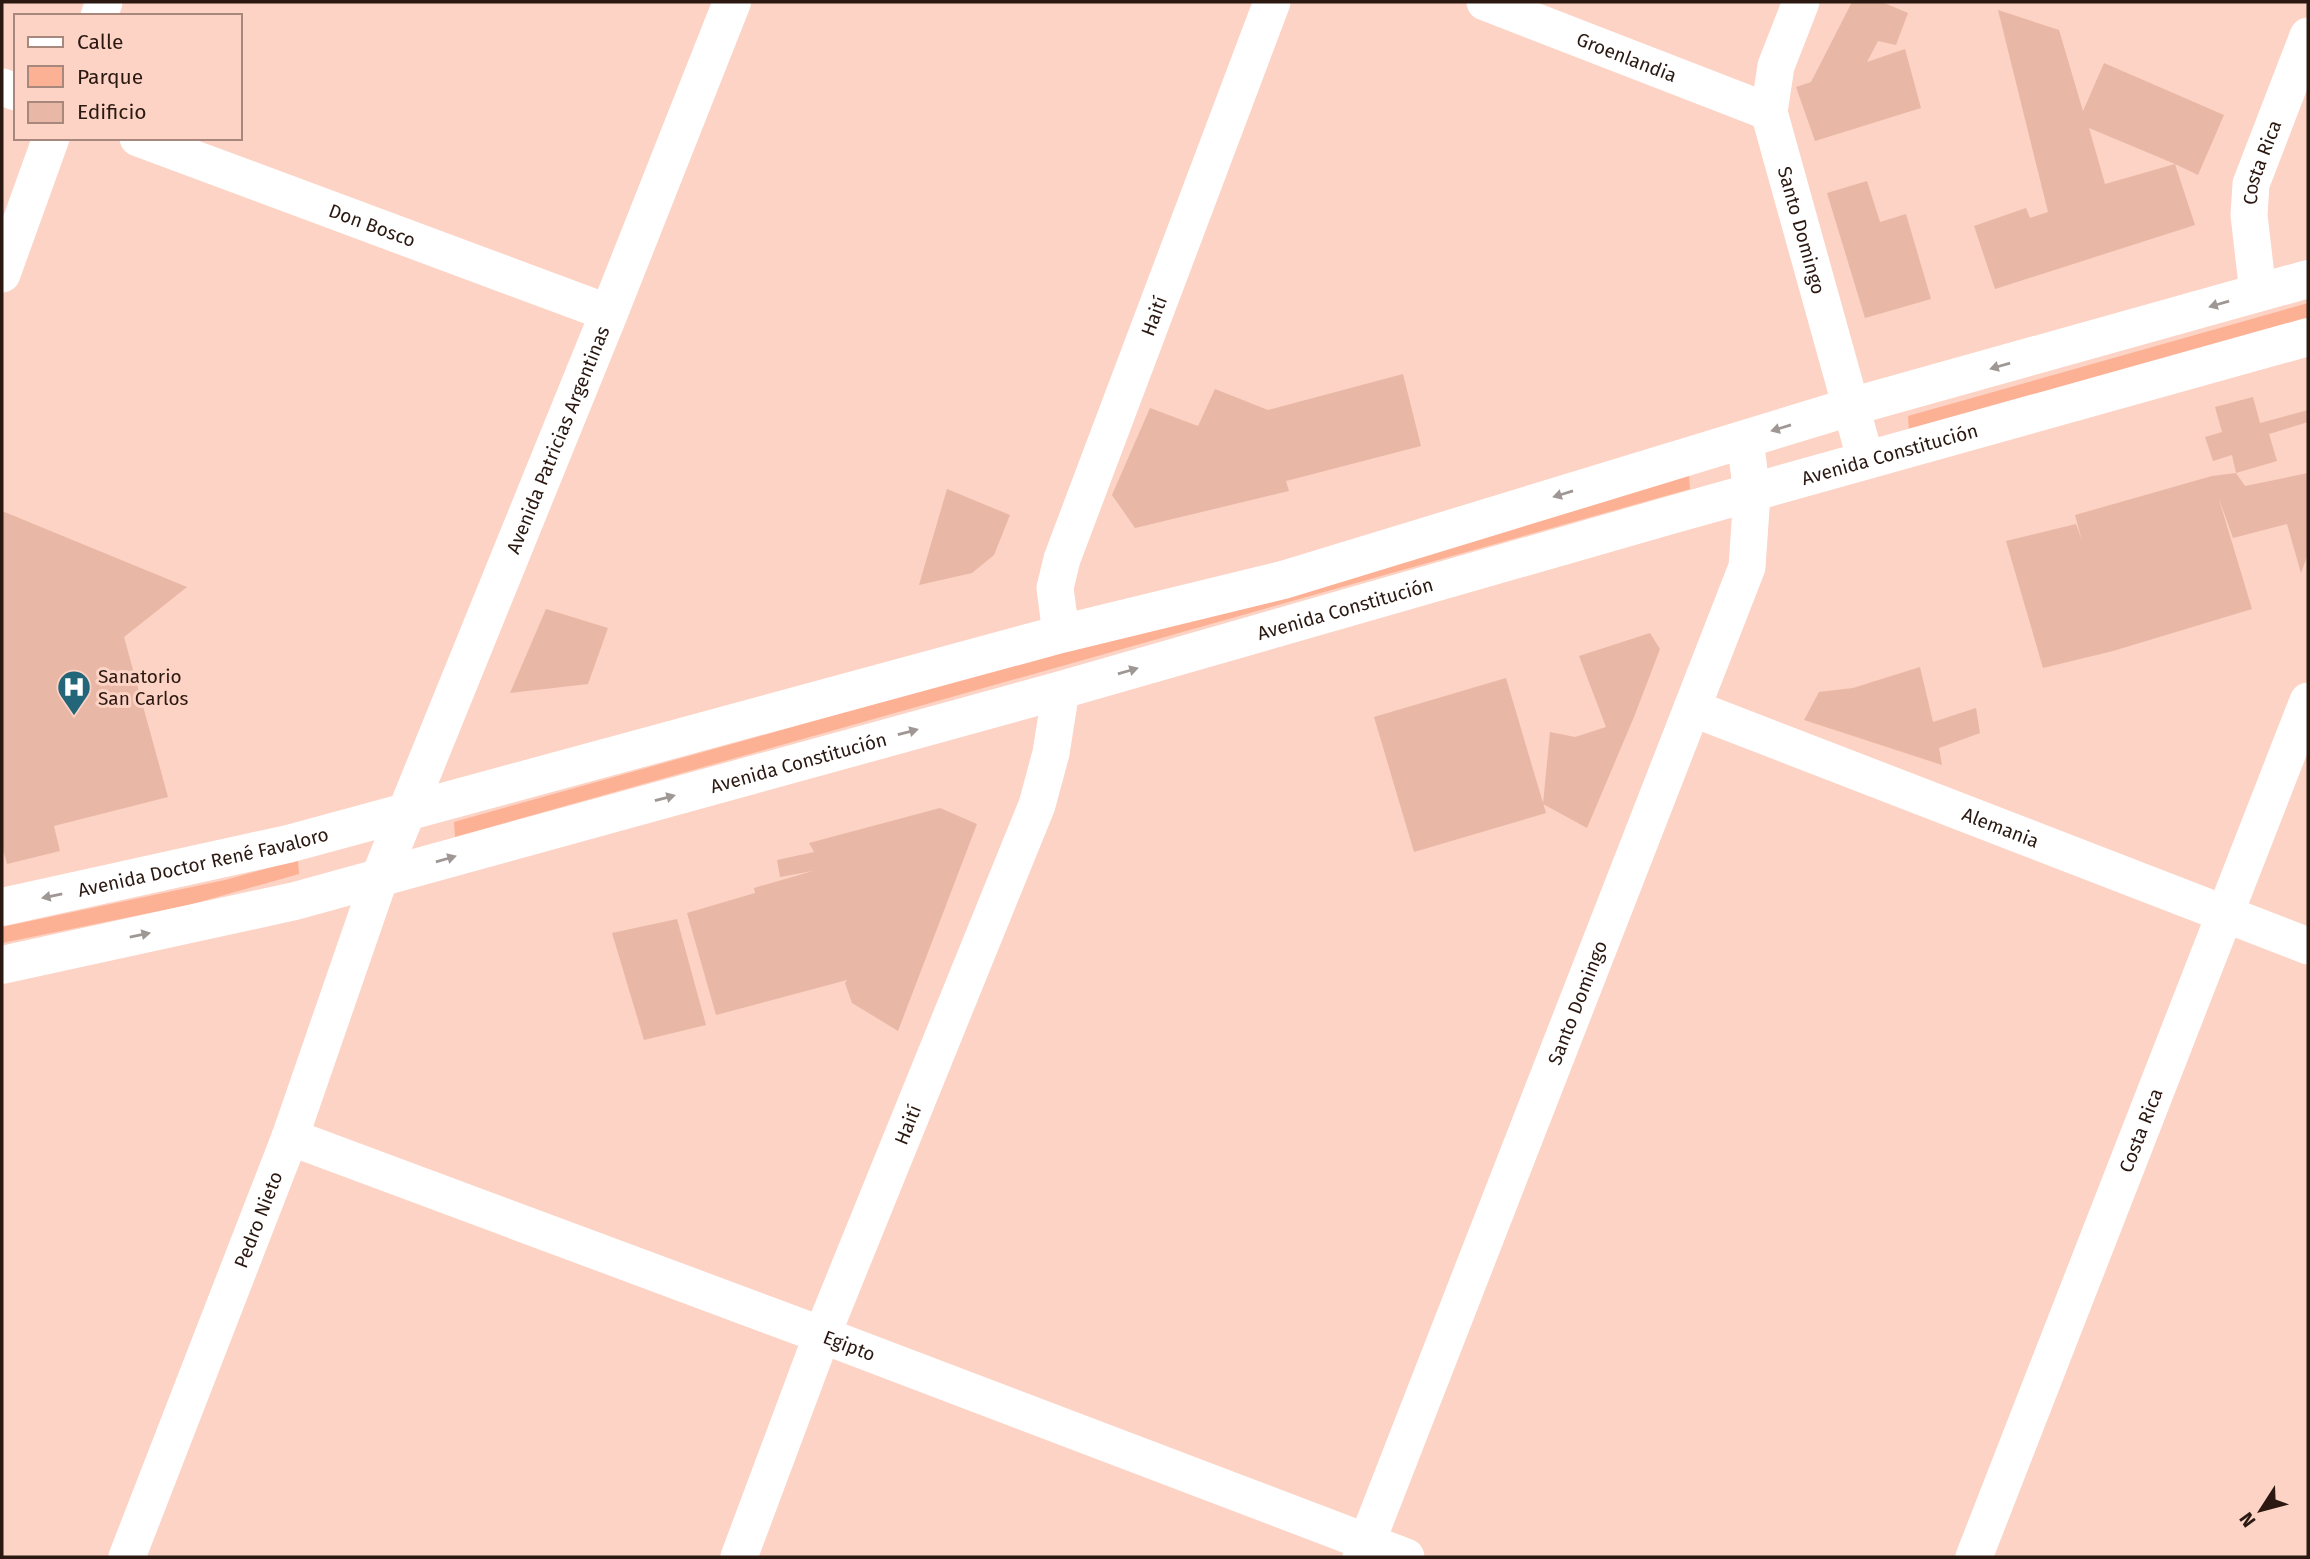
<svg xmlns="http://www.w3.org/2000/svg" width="2310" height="1559" font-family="'Fira Sans',sans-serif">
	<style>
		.green { fill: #fdb194 }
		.building { fill: #e9b7a5; fill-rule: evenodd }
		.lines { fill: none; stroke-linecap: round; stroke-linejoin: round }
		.minor { stroke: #fff; stroke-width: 37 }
		.tertiary { stroke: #fff; stroke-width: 38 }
		.secondary { stroke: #fff; stroke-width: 38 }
		.oneway { fill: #9f9794 }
		.labels { text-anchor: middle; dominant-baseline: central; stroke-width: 6; stroke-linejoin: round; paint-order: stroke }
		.street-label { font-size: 19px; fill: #2a1811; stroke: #fcd3c4 }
		.poi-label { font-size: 19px; fill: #2a1811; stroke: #fcd3c4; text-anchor: start }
	</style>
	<rect width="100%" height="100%" fill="#fcd3c4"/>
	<g class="green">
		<path d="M2308,303V318L1909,431L1908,416Z"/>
		<path d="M1689,475L1690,489L455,837L454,822Z"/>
		<path d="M298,860L299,874L189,905L2,943V927L225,880Z"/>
	</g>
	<g class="building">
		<path d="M1852,2H1882L1908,13L1896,45L1878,41L1867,62L1905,49L1921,108L1815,141L1796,87L1811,82Z"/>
		<path d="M1998,10L2059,30L2083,111L2104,63L2224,115L2198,175L2175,164L2195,225L1995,289L1974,226L2026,208L2030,218L2048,212ZM2089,128L2175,164L2105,184Z"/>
		<path d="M1867,181L1880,222L1906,214L1931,299L1865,318L1827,193Z"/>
		<path d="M1403,374L1421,446L1286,481L1289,491L1135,528L1112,495L1150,408L1198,426L1215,389L1268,410Z"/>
		<path d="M2253,397L2260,423L2308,410V422L2269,434L2277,461L2236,473L2232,455L2213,461L2205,437L2222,432L2215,407Z"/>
		<path d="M2236,473L2245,486L2308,473V554L2301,573L2287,524L2233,538L2218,496L2252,609L2113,651L2043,668L2006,541L2076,524L2082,541L2075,515L2212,476Z"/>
		<path d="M947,489L1010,515L994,555L972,573L919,585Z"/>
		<path d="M2,511L187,587L124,637L168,797L54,826L60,851L7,864L2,846Z"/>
		<path d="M546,609L608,628L588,684L510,693Z"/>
		<path d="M1650,633L1660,649L1634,717L1587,828L1543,804L1550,732L1575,737L1606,727L1579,656Z"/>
		<path d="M1920,667L1933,722L1976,708L1980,733L1939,748L1942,765L1804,720L1819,692L1853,688Z"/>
		<path d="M1506,678L1546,813L1414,852L1374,717Z"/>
		<path d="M940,808L977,824L898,1031L852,1003L845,983L847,980L716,1015L687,913L755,893L754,888L813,871L780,877L777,860L814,852L809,843Z"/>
		<path d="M677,919L706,1025L644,1040L612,933Z"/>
	</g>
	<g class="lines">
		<g class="minor">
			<path id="s1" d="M1485,2L1769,112"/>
			<path id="s2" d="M1801,2L1776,66L1769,112L1866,461"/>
			<path d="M99,16L104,2"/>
			<path d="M2,87L16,92"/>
			<path id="s3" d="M138,138L609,313"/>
			<path d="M2,274L51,138"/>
			<path id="s4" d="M2258,293L2249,215L2251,184L2308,36"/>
			<path id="s5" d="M1061,634L1055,588L1062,559L1272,2"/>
			<path id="s6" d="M1692,708L2308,946"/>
			<path id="s7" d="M290,1137L822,1335L1406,1557"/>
			<path id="s8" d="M127,1557L290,1137L380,877"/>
			<path id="s9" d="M739,1557L822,1335L1037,805L1051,753L1061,690"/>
			<path id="s10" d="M1361,1557L1747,567L1752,494L1745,439"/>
			<path id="s11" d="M1974,1557L2308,701"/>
		</g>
		<path class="tertiary" id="s12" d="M380,877L609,313L732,2"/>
		<g class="secondary">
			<path id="s13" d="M2,907L288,844L1061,634L1283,580L1850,407L2308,279"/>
			<path id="s14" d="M2,965L295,901L1061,690L1671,515L2308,337"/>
		</g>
	</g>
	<defs><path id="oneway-solid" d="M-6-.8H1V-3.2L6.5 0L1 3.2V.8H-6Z" transform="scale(1.75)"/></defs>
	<g class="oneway">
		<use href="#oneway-solid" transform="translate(2219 304) rotate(164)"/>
		<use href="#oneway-solid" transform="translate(2000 366) rotate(164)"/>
		<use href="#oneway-solid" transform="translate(1781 428) rotate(163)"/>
		<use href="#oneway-solid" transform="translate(1563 494) rotate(163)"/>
		<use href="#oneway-solid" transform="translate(1128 671) rotate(-16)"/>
		<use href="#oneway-solid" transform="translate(908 732) rotate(-15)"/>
		<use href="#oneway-solid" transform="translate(665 798) rotate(-15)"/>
		<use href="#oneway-solid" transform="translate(446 859) rotate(-16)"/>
		<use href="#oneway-solid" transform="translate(52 896) rotate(168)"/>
		<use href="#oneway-solid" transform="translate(140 935) rotate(-12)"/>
	</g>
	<defs>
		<g id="hospital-pin" transform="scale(1.75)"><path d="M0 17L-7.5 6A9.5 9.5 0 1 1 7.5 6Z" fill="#246679" stroke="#fcd3c4"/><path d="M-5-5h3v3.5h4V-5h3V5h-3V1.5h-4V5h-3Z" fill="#fff"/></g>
	</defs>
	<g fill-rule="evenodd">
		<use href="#hospital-pin" x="74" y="687"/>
	</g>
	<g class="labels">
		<g class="street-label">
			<text stroke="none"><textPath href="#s1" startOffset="152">Groenlandia</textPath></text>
			<text stroke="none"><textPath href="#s4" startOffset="133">Costa Rica</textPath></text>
			<text stroke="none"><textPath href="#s3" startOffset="250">Don Bosco</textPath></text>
			<text stroke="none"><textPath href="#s2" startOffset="238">Santo Domingo</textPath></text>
			<text stroke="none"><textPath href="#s5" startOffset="336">Haití</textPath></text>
			<text stroke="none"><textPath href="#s12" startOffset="472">Avenida Patricias Argentinas</textPath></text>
			<text stroke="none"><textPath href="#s14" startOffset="1956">Avenida Constitución</textPath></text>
			<text stroke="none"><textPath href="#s14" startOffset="1390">Avenida Constitución</textPath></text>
			<text stroke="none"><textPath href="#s14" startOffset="822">Avenida Constitución</textPath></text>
			<text stroke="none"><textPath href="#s6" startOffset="331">Alemania</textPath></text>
			<text stroke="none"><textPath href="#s13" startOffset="206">Avenida Doctor René Favaloro</textPath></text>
			<text stroke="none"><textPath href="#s10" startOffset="595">Santo Domingo</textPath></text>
			<text stroke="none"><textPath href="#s9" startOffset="464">Haití</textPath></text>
			<text stroke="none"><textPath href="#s11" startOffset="458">Costa Rica</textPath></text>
			<text stroke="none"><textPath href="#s8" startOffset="362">Pedro Nieto</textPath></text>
			<text stroke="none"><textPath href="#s7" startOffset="597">Egipto</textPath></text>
		</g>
		<g class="poi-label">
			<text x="98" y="676">Sanatorio<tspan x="98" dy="22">San Carlos</tspan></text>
		</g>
	</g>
	<rect width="2310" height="1559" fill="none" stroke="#2a1811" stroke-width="7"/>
	<rect x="14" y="14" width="228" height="126" fill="#fcd3c4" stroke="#a8887c" stroke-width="2"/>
	<rect x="28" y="37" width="35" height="10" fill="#ffffff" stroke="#a8887c" stroke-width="2"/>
	<text x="77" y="49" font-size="21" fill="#2a1811">Calle</text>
	<rect x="28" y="66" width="35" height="21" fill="#fdb194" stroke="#a8887c" stroke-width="2"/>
	<text x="77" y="84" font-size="21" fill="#2a1811">Parque</text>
	<rect x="28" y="102" width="35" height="21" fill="#e9b7a5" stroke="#a8887c" stroke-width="2"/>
	<text x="77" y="119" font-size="21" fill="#2a1811">Edificio</text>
	<g transform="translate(2261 1510) rotate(234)" stroke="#fcd3c4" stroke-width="5" paint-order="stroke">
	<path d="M0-5L12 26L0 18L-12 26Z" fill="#2a1811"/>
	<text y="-10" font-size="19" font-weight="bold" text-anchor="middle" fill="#2a1811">N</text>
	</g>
</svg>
